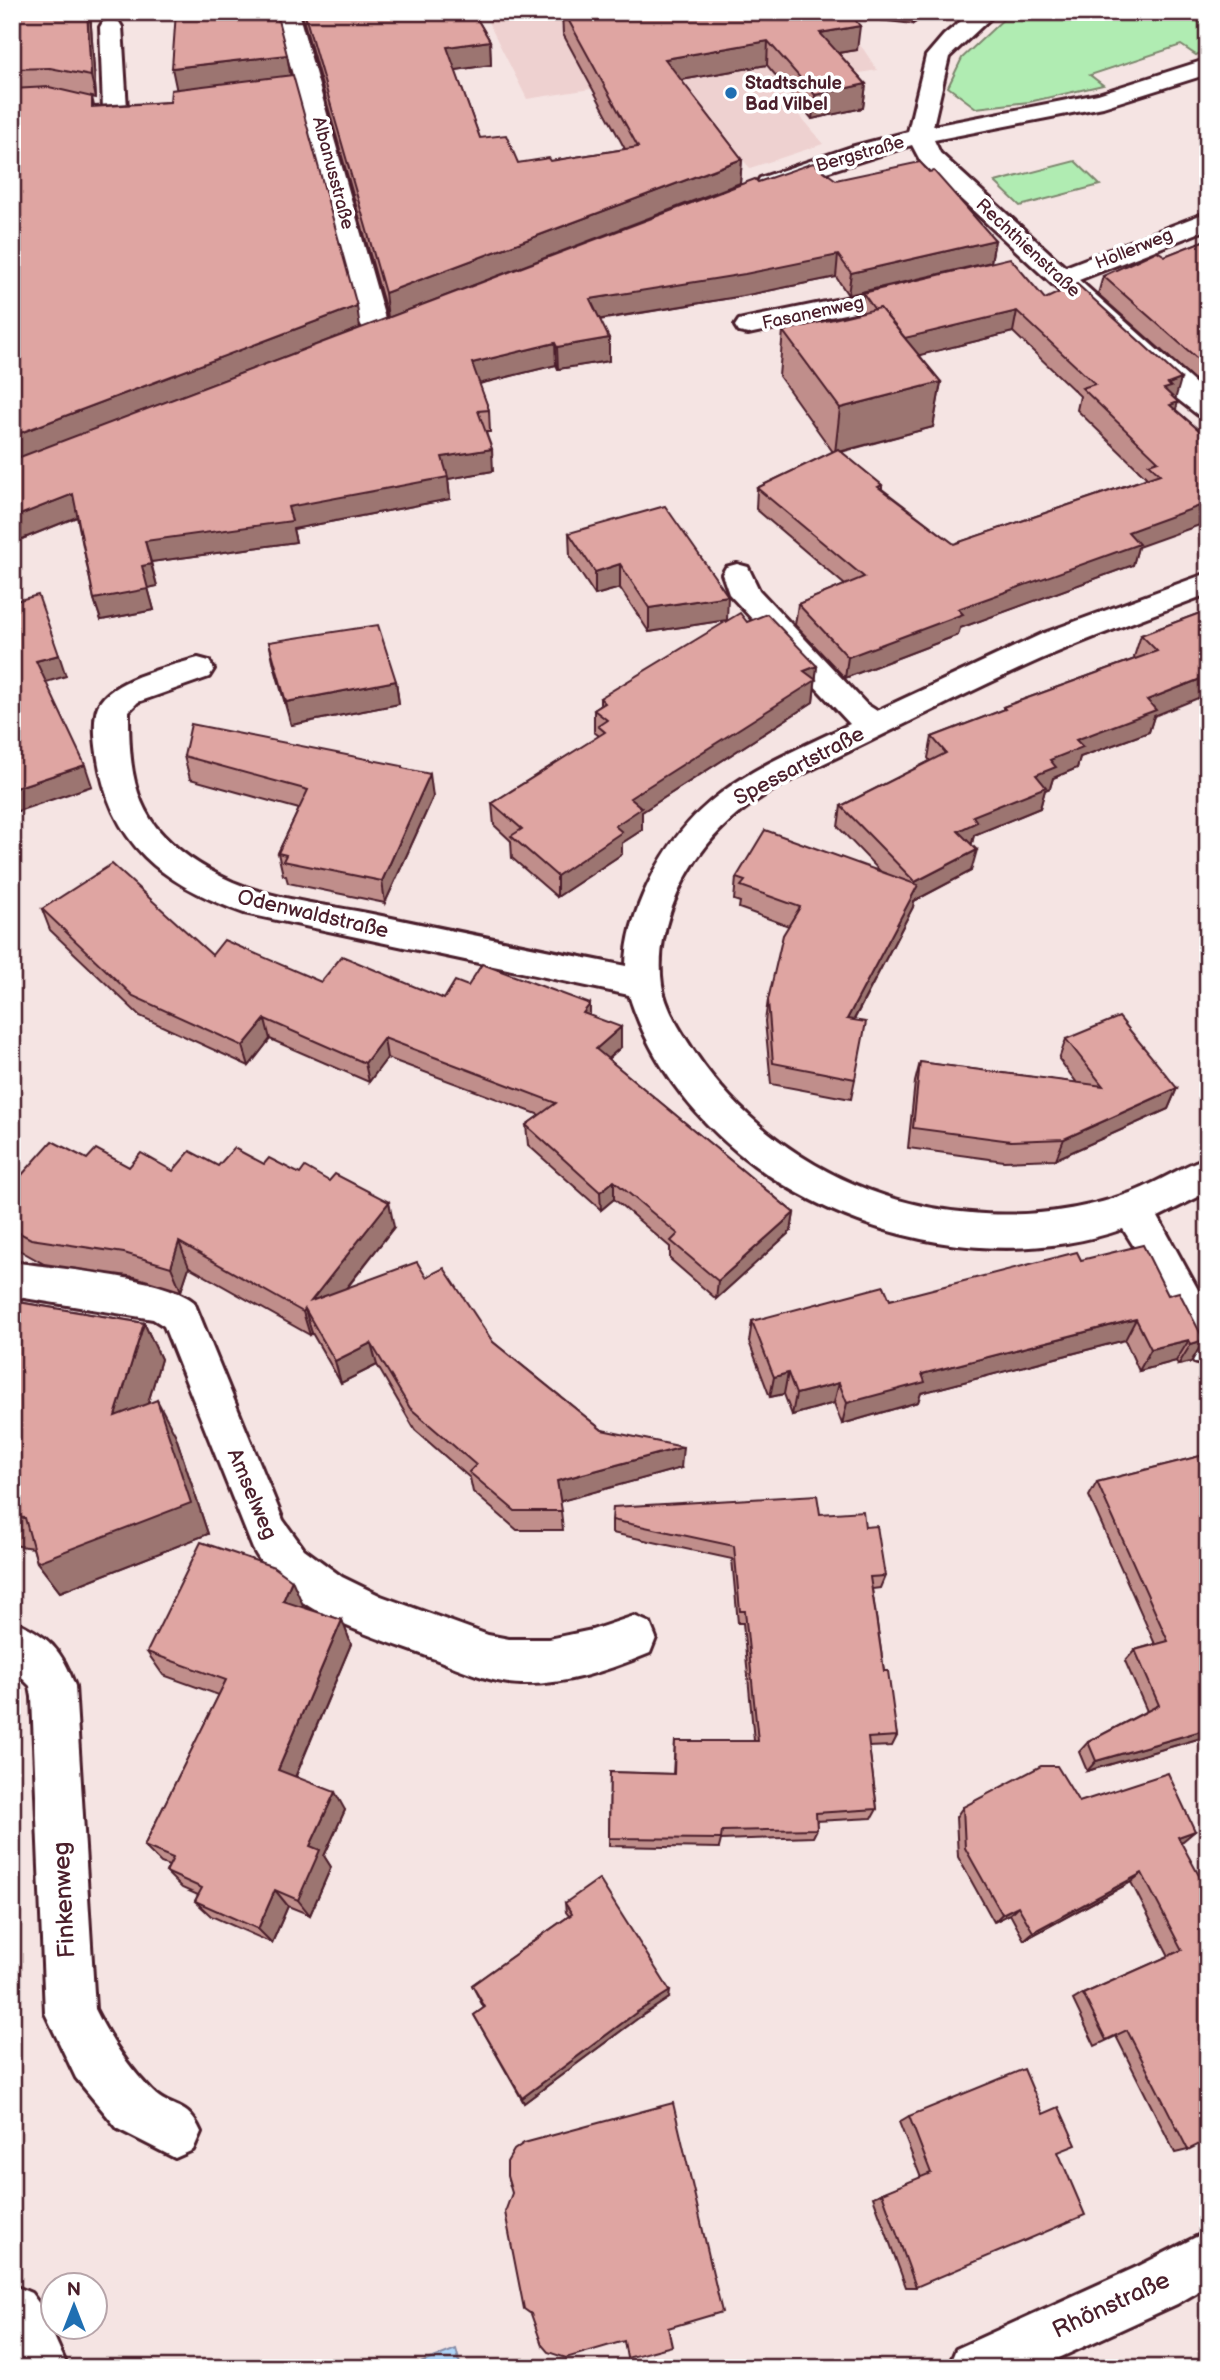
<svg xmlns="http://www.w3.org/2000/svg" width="1220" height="2380" font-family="'Balsamiq Sans',sans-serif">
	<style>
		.built { fill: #eed1d0 }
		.green { fill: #b0ecb2; stroke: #7d866e; stroke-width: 2 }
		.water { fill: #afd5f8; stroke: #878ca6; stroke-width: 2 }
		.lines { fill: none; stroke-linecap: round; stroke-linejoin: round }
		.minor-casing { stroke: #4a1f2b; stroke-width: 6 }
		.minor { fill: #fff; fill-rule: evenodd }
		.wall { fill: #c08e8b; stroke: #4a1f2b; stroke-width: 2; fill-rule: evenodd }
		.shaded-wall { fill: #9c7471; stroke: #4a1f2b; stroke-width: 2 }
		.building { fill: #dfa5a2; stroke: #4a1f2b; stroke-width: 2 }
		.poi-dot { fill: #1f6fb2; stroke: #fff; stroke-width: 2.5 }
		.labels { text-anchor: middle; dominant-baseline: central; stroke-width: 7; stroke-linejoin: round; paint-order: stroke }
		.far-poi-label { font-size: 18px; font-weight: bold; fill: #4a1f2b; stroke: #fff; text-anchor: start }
		.far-street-label { font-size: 18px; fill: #4a1f2b; stroke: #fff }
		.street-label { font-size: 21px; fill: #4a1f2b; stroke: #fff }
		.near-street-label { font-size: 24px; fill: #4a1f2b; stroke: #fff }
	</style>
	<rect width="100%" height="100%" fill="#f5e4e3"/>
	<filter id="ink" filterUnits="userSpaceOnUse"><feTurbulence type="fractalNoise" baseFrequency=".0143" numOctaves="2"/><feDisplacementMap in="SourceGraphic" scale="14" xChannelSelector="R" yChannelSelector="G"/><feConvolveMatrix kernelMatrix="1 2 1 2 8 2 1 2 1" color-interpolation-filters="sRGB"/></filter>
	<g filter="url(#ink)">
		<path class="built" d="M483,12H831L864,50L877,70L776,88L823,144L750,168L667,77L527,99Z"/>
		<g class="green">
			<path d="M1011,12H1185L1208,29V50L1196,55L1181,45L1090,75L1103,85L1029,102L976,108L948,87L962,58Z"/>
			<path d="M1075,161L1100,185L1020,206L995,182Z"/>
		</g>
		<path class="water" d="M456,2349L461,2368H408Z"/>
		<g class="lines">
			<g class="minor-casing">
				<g id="minor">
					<path d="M276,12H298L386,322L393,332L390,338C374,342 368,336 360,323Z"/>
					<path d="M972,12H997L949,57L933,126L1098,94L1208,59V74L1103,107L934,140L940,153L1065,267L1208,212V229L1079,280L1208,395V418L1198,415L1166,390L921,162L912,145L769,190L760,188L757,183L760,178L851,147L908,132L926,56L944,35Z"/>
					<path d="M111,20L119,22L122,27L127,109L123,114L115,116L107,114L103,109L100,27L103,22Z"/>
					<path d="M913,284L922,286L926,292L922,298L748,334L739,332L735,326L739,320L748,318Z"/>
					<path d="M737,564L748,567L759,590L866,704L877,711L1044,633L1208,573V594C1152,615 1096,635 1041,659C985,684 929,712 874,739C815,769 749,792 707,845C677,882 655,937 662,985C666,1010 682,1033 695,1053C758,1146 860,1204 971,1213C1025,1218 1082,1211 1133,1192C1159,1182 1182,1166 1208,1157V1192L1158,1217L1208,1308V1367L1194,1362L1138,1253L1123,1229C936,1293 690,1189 629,995L244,913C162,883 110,845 97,753C95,740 92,712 101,701C117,678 171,666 198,658L209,661L214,669L209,677L138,702L129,711C129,750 130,794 156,827C176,851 204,869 233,882C276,900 326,905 372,914C456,932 541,949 626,966C626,938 636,909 648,884C694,789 761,767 850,724L729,594L722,574L726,567Z"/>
					<path d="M12,1262C58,1269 162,1276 194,1302L283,1520L304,1549L342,1577L381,1596L488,1635L509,1639H549L592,1630L634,1616L650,1623L656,1638L650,1653C609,1670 566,1685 521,1684C490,1683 463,1670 435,1659C369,1634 289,1615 253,1549L164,1326L153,1319L12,1296Z"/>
					<path d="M12,1620C48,1635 62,1650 75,1686L95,2009C110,2039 128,2067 152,2091C172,2111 187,2100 201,2132L193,2150L175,2158L118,2129L76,2078L45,2013L32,1697L30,1686L12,1668Z"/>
					<path d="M1208,2231V2286L1177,2304L1037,2368H948L956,2349L1139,2266Z"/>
					<path d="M12,2285L31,2293L40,2305L68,2368H13Z"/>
				</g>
			</g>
			<use href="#minor" class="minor"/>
		</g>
		<g class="wall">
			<path d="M12,12H90L96,98L92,97L94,106L170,102L290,75L360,328L249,370L758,182L836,180L929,172L995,240L991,262L848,295L836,277L743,296L599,320L609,361L558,369L556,365L479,384L489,410L490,432H486L493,471L448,479L450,499L293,529L296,542L151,562L157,586L148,588L154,610L101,620L94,599L77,517L12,543Z"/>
			<path d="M301,12H473L490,41L491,65L455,70L480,138L518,163L551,161L625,149L563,34L562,12H930L913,24L853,17L857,50L838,53L866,84L863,108L812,119L767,65L681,80L742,159L740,183L388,318Z"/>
			<path d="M1190,12H1208V23Z"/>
			<path d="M1208,239V388L1205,389L1098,294L1103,276L1165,256Z"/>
			<path d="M863,293L1045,299L1175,400L1176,410L1208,438L1138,547L1133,565L960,628L958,635L845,678L795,625L798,604L845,585L756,509L757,488L833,452L779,376L783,331L861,313ZM1013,332L1080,396L1077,410L1146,477L1145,479L954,544L882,489V485L841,452L933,427L941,382L919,355Z"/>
			<path d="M569,533L727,620L649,632L620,588L595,595L570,557Z"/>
			<path d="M1208,610L1154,716L1149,732L1080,757L1077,768L1053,778L1050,788L1045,790L1040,808L974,835L972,843L971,844V871L914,901L913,907L854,1020L855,1079L851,1099L771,1084L765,1021L768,1000L789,926L739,908L740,902L734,900L736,878L881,872L838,827L841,806L930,761L928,758L932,737L1003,710V707L1135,659L1134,657L1141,635Z"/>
			<path d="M747,622L817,666L813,702L642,812V830L622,843V854L557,897L512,858L511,841L494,825L492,803L598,737V735L594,732V710L600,706V698Z"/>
			<path d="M269,642L396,681L399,704L291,725L274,665Z"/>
			<path d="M184,756L403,768L433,797L385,903L288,883L286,876L283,875L278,853L299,809L190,779Z"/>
			<path d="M42,909L212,955L321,982L444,999L468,986L590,1004V1016L621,1047L608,1059L794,1213L791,1231L716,1299L670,1259V1247L614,1199L601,1210L528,1145L526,1125L540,1115L387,1058L369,1082L270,1039L249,1066L140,1016L50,930Z"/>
			<path d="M1066,1039L1177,1088L1168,1109L1056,1159L1004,1161L908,1148L915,1082L920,1062L1077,1083L1059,1059Z"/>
			<path d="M87,1159L129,1167L173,1171L218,1166L264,1164L394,1227L347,1288L426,1277L493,1342L602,1430L681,1468L560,1501L563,1530H517L473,1492L470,1478L415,1430L377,1365L341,1383L312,1333L310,1335L189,1267L181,1291L135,1277L44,1264L12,1246V1186Z"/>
			<path d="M1081,1260L1168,1295L1204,1340L1191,1362L1178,1365L1176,1361L1139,1371L1125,1340L921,1393L918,1402L842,1424L834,1403L792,1415L784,1394L770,1397L749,1342L752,1321L890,1300Z"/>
			<path d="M12,1301L144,1323L161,1359L148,1403L175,1434L208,1534L60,1592L37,1562L33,1548L12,1545Z"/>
			<path d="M1208,1454V1736L1087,1771L1079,1752L1088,1742L1147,1711L1125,1661L1135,1650L1155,1644L1089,1496L1097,1482Z"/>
			<path d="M820,1514L865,1527L885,1576L880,1588L872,1589L884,1671L897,1736L892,1746L869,1747L877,1809L872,1818L816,1821L817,1829L813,1837L721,1840L719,1848L609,1846L610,1772L673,1774L675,1741H754L743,1623H738L732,1559L612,1533V1520Z"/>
			<path d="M303,1605L302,1607L342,1620L351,1644L296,1776L345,1810L324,1856L331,1867L310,1915L288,1906L272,1943L211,1916L195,1901L198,1895L182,1888L166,1872L169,1866L161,1863L144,1846L219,1695L163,1675L147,1652Z"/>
			<path d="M1079,1802L1195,1831L1181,1841L1188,2150L1175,2153L1116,2036L1095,2046L1073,2000L1083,1994L1169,1956L1131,1882L1024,1940L1010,1914L994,1922L958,1857L956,1817L963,1807Z"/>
			<path d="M565,1903L669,1998L637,2019L524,2103L474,2015L484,2008L472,1985L569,1916L566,1912Z"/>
			<path d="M909,2116L1058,2152L916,2287H906L873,2197L921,2178L899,2122Z"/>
		</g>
		<g class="shaded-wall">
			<path d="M87,12H90L96,98L91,76Z"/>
			<path d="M914,12H930L913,24Z"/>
			<path d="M860,26L857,50L817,56L820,33Z"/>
			<path d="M490,41L491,65L449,71L447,47Z"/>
			<path d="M768,41L767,65L664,83L665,59Z"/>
			<path d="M287,55L291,79L177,92L172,68Z"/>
			<path d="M866,84L863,108L812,119L815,95Z"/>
			<path d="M742,159L740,183L388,318L385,293Z"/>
			<path d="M995,240L991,262L848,295L851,273Z"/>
			<path d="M838,255L836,277L743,296L590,321V299Z"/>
			<path d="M357,306L360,328L12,461V436Z"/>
			<path d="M1017,311L1013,332L892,362L895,340Z"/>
			<path d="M609,338V361L558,369L557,347Z"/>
			<path d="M555,343L556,365L474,385L472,363Z"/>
			<path d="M1181,379L1175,400L1164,389L1168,384Z"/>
			<path d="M941,382L933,427L835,453L840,408Z"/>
			<path d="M1178,402L1172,424L1170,405Z"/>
			<path d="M492,449L493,471L448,479L450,499L293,529L296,542L151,562L145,541L288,507L442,457Z"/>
			<path d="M73,494L79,516L12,543V518Z"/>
			<path d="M1208,496V522L1138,547L1133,565L960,628L958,635L845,678L848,657L958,609Z"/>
			<path d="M151,564L157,586L148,588L154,610L101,620L94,599L142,566Z"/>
			<path d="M620,564V588L595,595V572Z"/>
			<path d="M728,596L727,620L649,632V608Z"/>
			<path d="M59,655L66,676L43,683L36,661Z"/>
			<path d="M817,666L813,702L642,812V830L622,843V854L557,897V876L615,826L630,798L804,671Z"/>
			<path d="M1208,676V694L1154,716L1149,732L1080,757L1077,768L1053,778L1050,788L1045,790L1040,808L974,835L972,843L953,852L958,831L973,816L1036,775L1050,760L1076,740L1147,700Z"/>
			<path d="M396,681L399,704L291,725L286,702Z"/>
			<path d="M85,765L92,786L12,813V789Z"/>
			<path d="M430,774L433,797L385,903L382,881Z"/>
			<path d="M977,850L971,871L914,901L913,907L843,1040L847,1019L913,894L915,882Z"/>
			<path d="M590,1004V1024L583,1013Z"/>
			<path d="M265,1019L270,1039L249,1066L243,1046Z"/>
			<path d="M621,1027V1047L596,1069V1049Z"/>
			<path d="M384,1038L387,1058L369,1082L365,1063Z"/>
			<path d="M1177,1088L1168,1109L1056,1159L1064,1139Z"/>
			<path d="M614,1181V1199L601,1210L600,1192Z"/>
			<path d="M389,1202L394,1227L318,1324L311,1301Z"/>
			<path d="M794,1213L791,1231L716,1299L718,1281Z"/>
			<path d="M179,1242L189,1267L181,1291L171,1267Z"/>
			<path d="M305,1309L312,1333L310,1335L303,1312Z"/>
			<path d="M1136,1319L1125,1340L921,1393L918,1402L842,1424L847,1403L922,1374Z"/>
			<path d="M144,1323L161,1359L134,1450L115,1416Z"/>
			<path d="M1189,1340L1176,1361L1139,1371L1151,1349Z"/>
			<path d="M1204,1340L1191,1362L1178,1365L1191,1344Z"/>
			<path d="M371,1343L377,1365L341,1383L335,1361Z"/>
			<path d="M788,1373L784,1394L770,1397L774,1377Z"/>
			<path d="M839,1383L834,1403L792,1415L796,1394Z"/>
			<path d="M157,1400L175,1434L208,1534L60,1592L37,1562Z"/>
			<path d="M683,1447L681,1468L558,1502L557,1481Z"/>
			<path d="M292,1580L303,1605L294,1625L283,1601Z"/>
			<path d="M342,1620L351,1644L290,1789L278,1770Z"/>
			<path d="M12,1682L17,1687L12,1716Z"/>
			<path d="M1208,1729V1736L1087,1771L1096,1761Z"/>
			<path d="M335,1792L345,1810L324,1856L331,1867L310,1915L298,1900L310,1846Z"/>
			<path d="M1195,1831L1183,1841L1166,1846L1178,1837Z"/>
			<path d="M1142,1873L1131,1882L1024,1940L1033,1932Z"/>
			<path d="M275,1890L288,1906L272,1943L258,1929Z"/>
			<path d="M1018,1906L1010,1914L994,1922L1002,1914Z"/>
			<path d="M670,1991L669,1998L637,2019L524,2103L522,2098L637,2012Z"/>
		</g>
		<g class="building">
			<path d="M12,12H87L91,76L50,68L12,69Z"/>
			<path d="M176,12H276L287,55L172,68Z"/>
			<path d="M304,12H473L490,41L447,47L480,138L506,135L518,163L549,158L551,161L638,147L564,12H849L860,26L820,33L866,84L815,95L768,41L665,59L742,159L385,293Z"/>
			<path d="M293,75L357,306L12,436V89L49,87L92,97V107L170,102L171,90Z"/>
			<path d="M920,162L929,172L934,171L995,240L851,273L838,255L745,274L590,299L609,338L557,347L555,343L472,363L489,410L478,411L492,449L442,457L448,477L288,507L292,521L145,541L151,564L142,566L148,589L94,599L73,494L12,518V460L755,179L758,182L813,163L836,180Z"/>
			<path d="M1208,239V368L1103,276L1157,251L1165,256Z"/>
			<path d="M1010,258L1045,299L1077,284L1181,379L1168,384L1171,387L1164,389L1178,402L1170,405L1208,438V503L1128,532L1139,544L958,609L963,614L848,657L798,604L864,577L757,488L838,449L882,485L878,487L954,544L1160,474L1149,464L1158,461L1082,388L1095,384L1017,311L905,338L880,308L875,310L863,293Z"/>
			<path d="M880,308L941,382L840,408L783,331Z"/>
			<path d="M665,506L728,596L649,608L620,564L595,572L569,533Z"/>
			<path d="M38,595L59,655L36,661L85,765L12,789V602Z"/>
			<path d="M1208,610V676L1147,700L1156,710L1076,740L1083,747L1050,760L1056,767L1036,775L1046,787L973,816L977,822L958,831L977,850L915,882L841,806L946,753L932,737L1005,709L1003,707L1157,651L1141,635Z"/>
			<path d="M740,613L747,622L767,614L817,666L804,671L816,680L630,798L642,808L615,826L622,832L557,876L511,836L522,829L492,803L605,732L598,726L607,720L594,710L605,703L600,698Z"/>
			<path d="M378,625L396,681L286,702L269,642Z"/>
			<path d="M191,724L402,766V768L430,774L382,881L283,861L286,855L278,853L308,790L184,756Z"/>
			<path d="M765,830L918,885L847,1019L866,1022L855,1079L773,1063L768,1000L783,935L800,907L741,886L745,881L736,878Z"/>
			<path d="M112,864L212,955L224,940L321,982L342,956L444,999L455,981L468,986L482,964L590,1004L583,1013L621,1027L596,1049L794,1213L718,1281L671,1241L678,1234L614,1181L600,1192L526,1125L556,1103L384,1038L365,1063L265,1019L243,1046L133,996L42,909Z"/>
			<path d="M1119,1017L1177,1088L1064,1139L1011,1141L913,1128L920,1062L1103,1086L1066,1039Z"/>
			<path d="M52,1141L87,1159L96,1149L129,1167L141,1153L173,1171L190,1151L218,1166L234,1148L264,1164L269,1158L300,1174L305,1167L329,1181L335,1174L389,1202L311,1301L417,1262L426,1277L444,1268L493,1342L602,1430L683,1447L557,1481L562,1511H515L469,1472L476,1465L410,1408L371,1343L335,1361L305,1309L303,1312L179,1242L171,1267L124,1253L31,1239L12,1229V1186Z"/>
			<path d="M1143,1245L1168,1295L1179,1292L1204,1340L1191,1344L1189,1340L1151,1349L1136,1319L922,1374L925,1382L847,1403L839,1383L796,1394L788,1373L774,1377L752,1321L884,1286L890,1300L1077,1252L1081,1260Z"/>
			<path d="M12,1301L144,1323L115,1416L157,1400L191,1503L37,1562L25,1518L12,1517Z"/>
			<path d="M1208,1454V1729L1096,1761L1088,1742L1159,1705L1135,1650L1168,1641L1097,1482Z"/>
			<path d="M817,1495L820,1514L863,1511L865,1527L877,1526L885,1576L870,1577L884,1671H888L897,1736L868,1738L877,1809L816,1813L817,1829L722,1831L721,1839L609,1838L610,1772L674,1774L675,1741H758L745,1611H740L734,1546L612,1520L613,1507Z"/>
			<path d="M201,1542L274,1567L292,1580L283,1601L342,1620L278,1770L335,1792L310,1846L320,1850L298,1900L275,1890L258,1929L195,1901L202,1888L166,1872L173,1858L144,1846L226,1680L147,1652Z"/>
			<path d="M1041,1766H1057L1079,1802L1168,1773L1195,1831L1178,1837L1208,1892V2140L1188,2150L1127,2030L1106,2040L1083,1994L1182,1950L1142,1873L1033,1932L1018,1906L1002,1914L965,1848L963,1807Z"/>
			<path d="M599,1879L670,1991L637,2012L522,2098L474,2015L485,2007L472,1985L572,1914L565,1903Z"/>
			<path d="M1024,2069L1043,2114L1059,2107L1076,2145L1058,2152L1085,2215L916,2287L882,2193L931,2173L909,2116Z"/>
			<path d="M673,2103L722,2312L668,2328L672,2346L627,2358L624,2341L566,2358L548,2352L542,2345L531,2314L524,2309L505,2212L512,2193L507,2176V2162L514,2150L524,2143Z"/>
		</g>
	</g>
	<circle class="poi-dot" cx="731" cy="93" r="7"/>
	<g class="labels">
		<g class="far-poi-label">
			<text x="745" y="83">Stadtschule<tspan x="745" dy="21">Bad Vilbel</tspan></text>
		</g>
		<g class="far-street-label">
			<text transform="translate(860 154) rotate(-16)">Bergstraße</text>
			<text transform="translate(333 173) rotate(75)">Albanusstraße</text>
			<text transform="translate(1028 248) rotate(43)">Rechthienstraße</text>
			<text transform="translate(1134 249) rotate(-22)">Hollerweg</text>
			<text transform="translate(813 313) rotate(-12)">Fasanenweg</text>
		</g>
		<g class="street-label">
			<text transform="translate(799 766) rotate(-28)">Spessartstraße</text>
			<text transform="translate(313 914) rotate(13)">Odenwaldstraße</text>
			<text transform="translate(252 1494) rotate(67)">Amselweg</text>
		</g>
		<g class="near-street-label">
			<text transform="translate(64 1900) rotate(-93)">Finkenweg</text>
			<text transform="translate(1111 2305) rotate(-25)">Rhönstraße</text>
		</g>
	</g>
	<rect width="1220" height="2380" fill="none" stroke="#fff" stroke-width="42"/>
	<rect x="21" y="21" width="1178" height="2338" fill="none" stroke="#4a1f2b" stroke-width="2.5" filter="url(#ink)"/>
	<g transform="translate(74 2306)"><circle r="33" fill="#ffffff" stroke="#b7a5aa" stroke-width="2"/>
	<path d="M0-5L12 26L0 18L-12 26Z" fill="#1f6fb2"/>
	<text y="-10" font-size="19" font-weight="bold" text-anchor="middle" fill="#4a1f2b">N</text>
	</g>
</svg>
